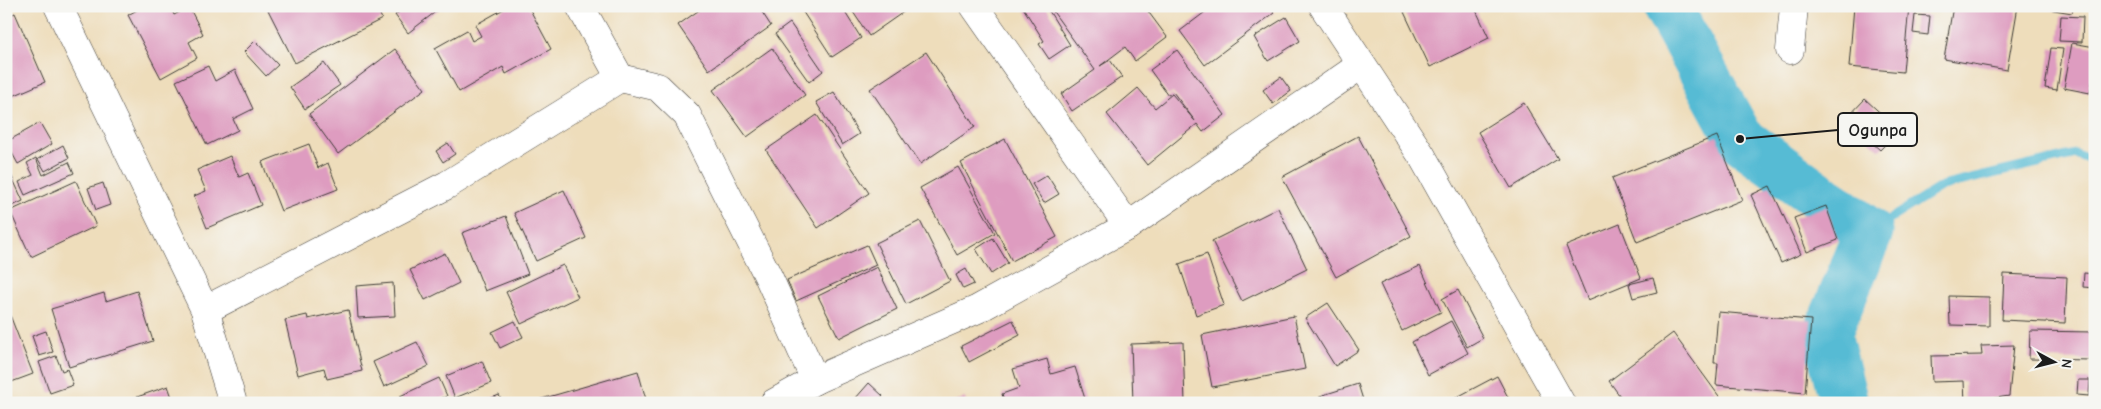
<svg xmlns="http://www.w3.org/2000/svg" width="2101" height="409" font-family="'Comic Neue',sans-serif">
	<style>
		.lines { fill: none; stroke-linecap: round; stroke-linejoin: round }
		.stream { stroke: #56bbd4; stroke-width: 9 }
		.river { stroke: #56bbd4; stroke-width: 49 }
		.building { fill: #de9cc0 }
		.street-casing { stroke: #3c3934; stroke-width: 29 }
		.street { stroke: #fff; stroke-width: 28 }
		.leader { fill: none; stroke: #1c1c1c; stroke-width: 2 }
		.callout-dot { fill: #1c1c1c; stroke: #f6f6f2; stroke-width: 2 }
		.callout { fill: #f6f6f2; stroke: #1c1c1c; stroke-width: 2 }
		.callout-label { font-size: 18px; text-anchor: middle; font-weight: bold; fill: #1c1c1c }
	</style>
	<rect width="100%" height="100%" fill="#f6f6f2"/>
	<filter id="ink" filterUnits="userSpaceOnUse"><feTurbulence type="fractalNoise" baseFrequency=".02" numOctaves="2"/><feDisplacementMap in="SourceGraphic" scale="10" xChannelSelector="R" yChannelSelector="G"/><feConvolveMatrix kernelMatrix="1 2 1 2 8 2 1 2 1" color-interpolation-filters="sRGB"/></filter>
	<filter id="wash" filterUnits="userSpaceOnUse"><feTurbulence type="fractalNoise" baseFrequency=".0096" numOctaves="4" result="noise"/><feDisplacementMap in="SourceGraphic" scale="20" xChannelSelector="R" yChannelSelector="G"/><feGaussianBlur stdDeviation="1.12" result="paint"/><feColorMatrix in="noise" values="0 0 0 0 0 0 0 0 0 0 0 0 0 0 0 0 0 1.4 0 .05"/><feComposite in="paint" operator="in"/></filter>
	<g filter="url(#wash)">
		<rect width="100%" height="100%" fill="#edb"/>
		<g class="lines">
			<path class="stream" d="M1869,232L1942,186L2076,154L2095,162"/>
			<path class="river" d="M1667,6L1740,139L1869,232L1827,334L1844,403"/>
		</g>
		<g id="blocks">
			<g class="building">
				<path d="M144,6H170L174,15L189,7L203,34L189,42L197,58L161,78L128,15Z"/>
				<path d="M266,6H376L382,19L295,63Z"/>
				<path d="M406,6H443L408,33L395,15Z"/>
				<path d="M509,6H528L551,49L506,74L503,67L459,92L435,48L467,30L472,41L481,36L475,25Z"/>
				<path d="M705,6H758L771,26L709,70L678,25Z"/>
				<path d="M799,6H841L861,38L832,57Z"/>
				<path d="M849,6H912L869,36Z"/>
				<path d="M1022,6H1046L1070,45L1049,59L1039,44L1044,41Z"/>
				<path d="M1049,6H1144L1167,37L1135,61L1125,47L1100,66L1110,60L1122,77L1072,111L1061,94L1095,70Z"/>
				<path d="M1213,6H1270L1274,13L1205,65L1180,31Z"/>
				<path d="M1415,6H1474L1489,38L1430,67L1404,12Z"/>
				<path d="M1854,6H1909L1903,72L1849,67Z"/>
				<path d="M1953,6H2018L2007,70L1944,59Z"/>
				<path d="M2048,6H2074L2072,13L2048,9Z"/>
				<path d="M15,13L45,82L6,99V17Z"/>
				<path d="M1915,15L1930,16L1928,35L1913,33Z"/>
				<path d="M2061,16L2083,17L2082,42L2059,41Z"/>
				<path d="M1286,17L1300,41L1268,61L1254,37Z"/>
				<path d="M790,23L823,71L809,82L775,34Z"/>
				<path d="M255,41L278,65L266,76L244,52Z"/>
				<path d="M2072,43L2095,47V69L2090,93L2064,88Z"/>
				<path d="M772,48L805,95L747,137L713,90Z"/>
				<path d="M2051,48L2063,49L2057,90L2045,88Z"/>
				<path d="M395,49L425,89L338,154L309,114Z"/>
				<path d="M1177,50L1225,115L1203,132L1197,124L1147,165L1107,114L1138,88L1155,108L1172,94L1195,121L1173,92L1168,95L1150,70Z"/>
				<path d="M926,52L975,127L920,164L870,89Z"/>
				<path d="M324,63L340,85L305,109L290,87Z"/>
				<path d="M208,66L215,81L235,70L253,109L233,119L238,130L207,145L176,81Z"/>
				<path d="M1281,77L1291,91L1273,104L1263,90Z"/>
				<path d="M834,92L859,134L842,145L816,102Z"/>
				<path d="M1865,99L1899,130L1880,150L1846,119Z"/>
				<path d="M1524,103L1558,159L1511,188L1478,132Z"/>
				<path d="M817,115L869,193L818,228L766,150Z"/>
				<path d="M40,123L52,144L18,164L6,142Z"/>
				<path d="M1358,136L1411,236L1336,277L1282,177Z"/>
				<path d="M1717,136L1742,200L1637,242L1612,178Z"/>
				<path d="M1005,139L1057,237L1012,261L961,163Z"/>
				<path d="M448,143L455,154L443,162L436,151Z"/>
				<path d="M309,144L318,168L328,163L338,189L281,211L262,162Z"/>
				<path d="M63,145L69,158L45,171L38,159Z"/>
				<path d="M230,156L239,177L248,173L261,205L207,228L194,196L206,191L197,170Z"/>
				<path d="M36,158L43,175L69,162L74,173L25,195L19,182L33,175L27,163Z"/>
				<path d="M6,164L23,201L6,209Z"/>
				<path d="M958,167L995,233L957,255L920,188Z"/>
				<path d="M1047,175L1059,194L1044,203L1032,184Z"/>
				<path d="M76,181L96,226L31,257L10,211Z"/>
				<path d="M103,183L110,205L96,210L88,188Z"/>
				<path d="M1770,186L1801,254L1781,263L1751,195Z"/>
				<path d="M564,190L586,238L536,261L514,213Z"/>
				<path d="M1826,206L1838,240L1807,252L1794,218Z"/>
				<path d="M1278,208L1307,269L1242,301L1212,241Z"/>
				<path d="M506,216L528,274L485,291L462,233Z"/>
				<path d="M920,221L950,281L906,304L876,243Z"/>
				<path d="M1620,224L1641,278L1588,300L1566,246Z"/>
				<path d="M993,238L1008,263L991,274L976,249Z"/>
				<path d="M867,245L876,265L796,301L787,280Z"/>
				<path d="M445,253L459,283L425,300L410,270Z"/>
				<path d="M1207,254L1224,305L1196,315L1179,264Z"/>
				<path d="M563,265L578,297L521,324L506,292Z"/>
				<path d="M1420,266L1441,312L1402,331L1380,284Z"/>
				<path d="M877,267L897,309L839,338L818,296Z"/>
				<path d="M966,269L974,284L963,289L956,275Z"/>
				<path d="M2084,273L2095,274V288L2083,287Z"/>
				<path d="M2004,274L2067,277L2065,323L2002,320Z"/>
				<path d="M1653,278L1657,292L1633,298L1629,284Z"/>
				<path d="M393,283L395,316L358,318L356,286Z"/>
				<path d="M1458,290L1483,338L1467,347L1442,299Z"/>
				<path d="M137,291L153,341L69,367L51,309L104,293L106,301Z"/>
				<path d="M1949,296L1989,297V326L1950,325Z"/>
				<path d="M1328,303L1359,350L1335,366L1305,318Z"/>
				<path d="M6,305L33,374L6,384Z"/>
				<path d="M348,310L362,371L327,379L324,368L298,375L285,320L307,315L308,319Z"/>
				<path d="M1718,312L1811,320L1805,393L1716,385L1718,363H1714Z"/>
				<path d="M1294,316L1305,369L1212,387L1202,335Z"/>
				<path d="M1013,320L1020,335L969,362L961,346Z"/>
				<path d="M515,321L523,337L500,348L492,332Z"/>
				<path d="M1451,321L1468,353L1428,375L1412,342Z"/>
				<path d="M46,331L53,352L39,356L32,336Z"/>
				<path d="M2030,331L2094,332L2093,360L2029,359Z"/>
				<path d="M1673,333L1724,403H1625L1609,381Z"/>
				<path d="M417,342L429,366L384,387L373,362Z"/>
				<path d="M1183,342L1185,403H1133L1131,344Z"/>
				<path d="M2014,345L2009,396L1965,403L1964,381L1932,382L1931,356L1982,355L1981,346Z"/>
				<path d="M56,356L62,371L67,369L73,385L50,393L39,362Z"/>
				<path d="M1047,359L1051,374L1075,367L1086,402L1005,403L1002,394L1019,388L1013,369Z"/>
				<path d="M482,361L491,383L455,398L446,376Z"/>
				<path d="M638,371L647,403H539L538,400Z"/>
				<path d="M1497,376L1511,403H1447L1461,395Z"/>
				<path d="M439,378L447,396L431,403H403L400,396Z"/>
				<path d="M2078,380H2090L2089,396L2077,395Z"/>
				<path d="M869,383L883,396L877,403H859L855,399Z"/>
				<path d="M1358,384L1364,403H1322L1320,396Z"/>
				<path d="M168,386L174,403H123V402Z"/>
				<path d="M499,395L502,403H480Z"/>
				<path d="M965,398L966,403H952V402Z"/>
			</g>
		</g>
	</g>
	<g filter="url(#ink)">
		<use href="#blocks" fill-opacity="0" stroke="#3c3934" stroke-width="1"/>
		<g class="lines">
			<g class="street-casing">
				<g id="street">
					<path d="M58,6L205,310L233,403"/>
					<path d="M580,6L620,78L658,87L687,115L769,278L815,380"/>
					<path d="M974,6L1128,226"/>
					<path d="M1323,6L1422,156L1561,403"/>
					<path d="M1790,50L1794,6"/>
					<path d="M205,310L447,185L620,78"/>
					<path d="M774,403L815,380L978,309L1128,226L1361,65"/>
				</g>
			</g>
			<use href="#street" class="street"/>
		</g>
	</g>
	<path class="leader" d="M1740 139L1838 130"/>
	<circle class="callout-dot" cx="1740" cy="139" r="5"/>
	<rect class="callout" x="1838" y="113" width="79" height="33" rx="5"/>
	<g class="callout-label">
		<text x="1878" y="136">Ogunpa</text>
	</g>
	<rect width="2101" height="409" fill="none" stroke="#f6f6f2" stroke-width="25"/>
	<g transform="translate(2054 362) rotate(97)" stroke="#f6f6f2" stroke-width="4" paint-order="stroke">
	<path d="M0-4L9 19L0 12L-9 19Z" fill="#1c1c1c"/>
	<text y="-8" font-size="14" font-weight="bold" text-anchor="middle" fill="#1c1c1c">N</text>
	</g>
</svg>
